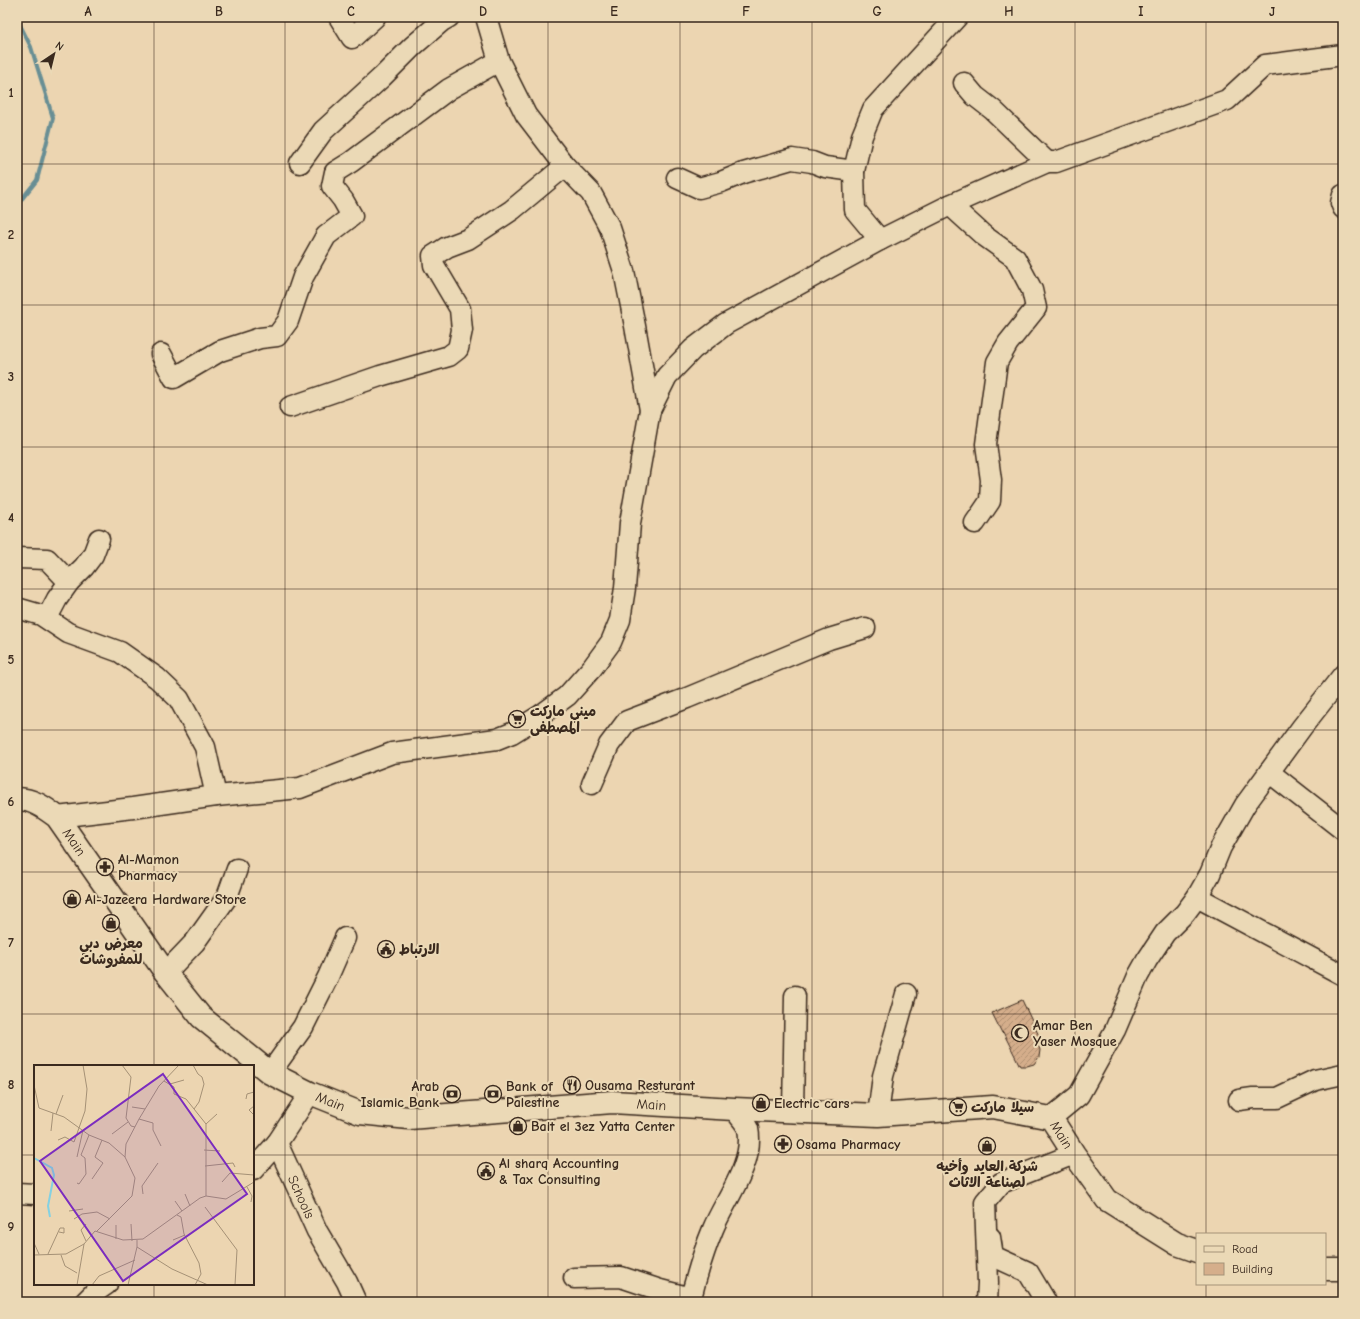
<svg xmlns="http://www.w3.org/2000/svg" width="1360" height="1319" font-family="'Comic Neue','Playpen Sans Arabic',sans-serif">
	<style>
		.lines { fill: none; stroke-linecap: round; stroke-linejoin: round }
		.stream { stroke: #678e94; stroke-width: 4 }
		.building { fill: url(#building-hatch); stroke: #3b2a1e }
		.minor-casing { stroke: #3b2a1e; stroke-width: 23 }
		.major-casing { stroke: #3b2a1e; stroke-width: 25 }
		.minor { stroke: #ebd9b6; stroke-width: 20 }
		.major { stroke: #ebd9b6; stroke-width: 22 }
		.grid { fill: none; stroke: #3b2a1e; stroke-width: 1; stroke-opacity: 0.55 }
		.labels { text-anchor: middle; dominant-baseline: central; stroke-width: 4; stroke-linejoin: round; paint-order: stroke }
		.poi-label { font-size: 14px; font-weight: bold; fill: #3b2a1e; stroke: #ebd9b6; text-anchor: start }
		.street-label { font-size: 14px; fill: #3b2a1e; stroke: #ebd9b6 }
		.inset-river { fill: none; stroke: #84d1e2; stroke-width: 2 }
		.inset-road { fill: none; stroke: #a59176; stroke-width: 1 }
		.view { fill: #7b2cbf; fill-opacity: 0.15; stroke: #7b2cbf; stroke-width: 2 }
		.inset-edge { fill: none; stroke: #3b2a1e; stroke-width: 2 }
		.neatline { fill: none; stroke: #3b2a1e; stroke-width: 1.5 }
		.grid-label { font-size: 13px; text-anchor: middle; font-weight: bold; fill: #3b2a1e }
	</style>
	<defs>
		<pattern id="building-hatch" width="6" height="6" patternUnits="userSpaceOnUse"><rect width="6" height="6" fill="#d5ae8b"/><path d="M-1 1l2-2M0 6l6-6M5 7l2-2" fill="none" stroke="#ae8e71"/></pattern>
	</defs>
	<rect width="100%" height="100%" fill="#ecd5b1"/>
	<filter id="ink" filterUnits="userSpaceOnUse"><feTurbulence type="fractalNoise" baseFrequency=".025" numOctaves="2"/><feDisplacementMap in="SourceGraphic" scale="8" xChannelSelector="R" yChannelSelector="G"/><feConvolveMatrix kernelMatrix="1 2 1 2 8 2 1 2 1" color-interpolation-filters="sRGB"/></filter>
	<g filter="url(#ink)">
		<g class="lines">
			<path class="stream" d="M17,19L31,47L53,118L37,180L17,205"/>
		</g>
		<path class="building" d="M1022,1000L1041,1040L1037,1042L1040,1050L1039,1057L1034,1064L1027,1066H1020L1003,1032L1002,1033L992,1013Z"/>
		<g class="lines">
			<g class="minor-casing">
				<g id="minor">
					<path d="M339,17L352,38L375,17"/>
					<path d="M964,83L975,96L993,110L1047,162"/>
					<path d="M300,163L323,131L382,77L413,46L442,21L449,17"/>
					<path d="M677,178L699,188L721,182L743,173L792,159L812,162L825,167L854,171"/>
					<path d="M1343,195L1341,203L1343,208"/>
					<path d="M950,205L983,235L1015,258L1032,290L1036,308L1008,343L997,362L986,444L991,480L990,501L975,523"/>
					<path d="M880,240L855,210L854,171L862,136L873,109L957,17"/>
					<path d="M161,354L174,378L220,351L260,338L277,336L288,321L303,277L326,236L352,216L343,200L332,186L335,172L351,162L449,89L499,61"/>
					<path d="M290,407L380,376L449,356L458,349L462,330L460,309L434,265L433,256L447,247L468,239L512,210L565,166"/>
					<path d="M650,410L667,376L693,349L726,324L880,240L950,205L1047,162H1056L1227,100L1265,65L1343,55"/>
					<path d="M17,558L47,559L69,582"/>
					<path d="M17,608L41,615L68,633L120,652L157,678L179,699L205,747L216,796"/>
					<path d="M47,618L57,599L69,582L84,567L93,555L99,539"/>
					<path d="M1269,772L1343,830"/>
					<path d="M592,784L609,745L627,721L687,698L829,639L865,628"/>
					<path d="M57,817L133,808L216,796L300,788L392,753L497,739L512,733L541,715L567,696L592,668L611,642L620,620L625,588L630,523L650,410L635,326L624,271L610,228L591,193L565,166L526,115L499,61L486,17"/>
					<path d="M1197,897L1343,975"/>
					<path d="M165,972L173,965L195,942L227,897L237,869"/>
					<path d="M270,1073L303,1027L328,977L345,938"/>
					<path id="s1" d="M310,1093L277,1143L317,1231L347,1282L356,1302"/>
					<path d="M1239,1100L1253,1098H1277L1315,1080L1343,1074"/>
					<path d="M793,1111L795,996"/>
					<path d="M878,1115L883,1076L906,994"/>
					<path d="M1051,1118L1079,1095L1115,1030L1138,976L1147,960L1165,933L1185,913L1197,897L1210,874L1221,847L1245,805L1302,727L1343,675"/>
					<path d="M253,1170L277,1143"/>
					<path d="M17,1193L35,1194"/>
					<path d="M990,1237L993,1256L1028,1272L1046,1302"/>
					<path d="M574,1278L621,1277L660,1290L691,1298"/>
					<path d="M85,1302L94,1293L107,1284"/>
					<path d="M690,1302C696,1277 703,1253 713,1229C725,1200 755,1162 748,1129C746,1123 738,1115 734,1109"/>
					<path d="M987,1302L988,1283L985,1202L1001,1183L1074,1154"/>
				</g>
			</g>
			<g class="major-casing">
				<g id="major">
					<path id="s2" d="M17,799C33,799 45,808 57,817L165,972L201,1017L270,1073L310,1093L360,1113L409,1118L612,1102L734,1109L878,1115L993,1107L1051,1118L1074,1154L1107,1200L1177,1244L1197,1251"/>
					<path d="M1325,1269H1343"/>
				</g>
			</g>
			<use href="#minor" class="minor"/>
			<use href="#major" class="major"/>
		</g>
	</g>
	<path class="grid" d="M154,17V1066M285,17V1302M417,17V1302M548,17V1302M680,17V1302M812,17V1302M943,17V1302M1075,17V1302M1206,17V1234M17,164H1343M17,305H1343M17,447H1343M17,589H1343M17,730H1343M17,872H1343M17,1014H1343M17,1155H35M253,1155H1343M154,1284V1302M1206,1284V1302"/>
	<defs>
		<g id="supermarket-ring" transform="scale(0.9)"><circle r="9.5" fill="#ebd9b6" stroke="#3b2a1e" stroke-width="1.5"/><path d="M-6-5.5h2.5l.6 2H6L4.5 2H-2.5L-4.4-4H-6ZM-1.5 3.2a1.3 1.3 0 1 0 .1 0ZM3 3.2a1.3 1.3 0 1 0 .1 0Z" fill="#3b2a1e"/></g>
		<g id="pharmacy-ring" transform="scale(0.9)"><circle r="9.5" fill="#ebd9b6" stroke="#3b2a1e" stroke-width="1.5"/><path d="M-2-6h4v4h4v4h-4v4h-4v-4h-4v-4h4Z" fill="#3b2a1e"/></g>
		<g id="shop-ring" transform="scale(0.9)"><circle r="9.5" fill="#ebd9b6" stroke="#3b2a1e" stroke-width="1.5"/><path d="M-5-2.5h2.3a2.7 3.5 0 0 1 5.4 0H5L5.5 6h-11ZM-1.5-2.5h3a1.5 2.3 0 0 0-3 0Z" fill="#3b2a1e"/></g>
		<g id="civic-ring" transform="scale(0.9)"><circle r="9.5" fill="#ebd9b6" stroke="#3b2a1e" stroke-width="1.5"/><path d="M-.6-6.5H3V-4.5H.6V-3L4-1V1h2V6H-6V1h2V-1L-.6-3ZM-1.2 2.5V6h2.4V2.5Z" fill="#3b2a1e"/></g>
		<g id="mosque-ring" transform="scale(0.9)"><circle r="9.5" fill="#ebd9b6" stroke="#3b2a1e" stroke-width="1.5"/><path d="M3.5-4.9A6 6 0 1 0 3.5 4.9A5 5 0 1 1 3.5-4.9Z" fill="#3b2a1e"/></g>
		<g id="restaurant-ring" transform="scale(0.9)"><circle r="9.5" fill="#ebd9b6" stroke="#3b2a1e" stroke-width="1.5"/><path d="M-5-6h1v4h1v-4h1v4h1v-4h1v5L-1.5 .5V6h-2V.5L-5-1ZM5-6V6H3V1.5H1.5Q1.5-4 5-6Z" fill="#3b2a1e"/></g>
		<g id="bank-ring" transform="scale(0.9)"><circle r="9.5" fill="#ebd9b6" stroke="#3b2a1e" stroke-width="1.5"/><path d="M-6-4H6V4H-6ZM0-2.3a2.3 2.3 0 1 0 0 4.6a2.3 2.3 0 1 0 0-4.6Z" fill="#3b2a1e"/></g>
	</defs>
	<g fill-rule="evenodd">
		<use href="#supermarket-ring" x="517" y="719"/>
		<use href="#pharmacy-ring" x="105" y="867"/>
		<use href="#shop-ring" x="72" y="899"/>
		<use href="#shop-ring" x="111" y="923"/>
		<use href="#civic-ring" x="386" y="949"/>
		<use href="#mosque-ring" x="1020" y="1033"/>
		<use href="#restaurant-ring" x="572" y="1085"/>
		<use href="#bank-ring" x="452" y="1094"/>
		<use href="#bank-ring" x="493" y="1094"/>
		<use href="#shop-ring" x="761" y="1103"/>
		<use href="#supermarket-ring" x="958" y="1107"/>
		<use href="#shop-ring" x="518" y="1126"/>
		<use href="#pharmacy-ring" x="783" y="1144"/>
		<use href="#shop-ring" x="987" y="1146"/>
		<use href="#civic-ring" x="486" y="1171"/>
	</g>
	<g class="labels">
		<g class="poi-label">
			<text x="530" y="711">ميني ماركت<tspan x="530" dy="16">المصطفى</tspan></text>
			<text x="118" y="859">Al-Mamon<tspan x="118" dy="16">Pharmacy</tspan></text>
			<text x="85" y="899">Al-Jazeera Hardware Store</text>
			<text x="111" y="943" text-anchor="middle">معرض دبي<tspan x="111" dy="16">للمفروشات</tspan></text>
			<text x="399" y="949">الارتباط</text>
			<text x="1033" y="1025">Amar Ben<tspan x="1033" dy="16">Yaser Mosque</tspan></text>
			<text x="585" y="1085">Ousama Resturant</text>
			<text x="439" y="1086" text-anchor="end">Arab<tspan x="439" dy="16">Islamic Bank</tspan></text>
			<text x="506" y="1086">Bank of<tspan x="506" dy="16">Palestine</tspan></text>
			<text x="774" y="1103">Electric cars</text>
			<text x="971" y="1107">سيلا ماركت</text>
			<text x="531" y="1126">Bait el 3ez Yatta Center</text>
			<text x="796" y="1144">Osama Pharmacy</text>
			<text x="499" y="1163">Al sharq Accounting<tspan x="499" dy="16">&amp; Tax Consulting</tspan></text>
			<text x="987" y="1166" text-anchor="middle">شركة العايد وأخيه<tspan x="987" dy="16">لصناعة الاثاث</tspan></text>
		</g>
		<g class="street-label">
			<text stroke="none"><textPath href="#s2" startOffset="75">Main</textPath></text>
			<text stroke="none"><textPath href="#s2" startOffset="447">Main</textPath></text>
			<text stroke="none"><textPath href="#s2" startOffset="771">Main</textPath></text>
			<text stroke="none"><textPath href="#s2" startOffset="1192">Main</textPath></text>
			<text stroke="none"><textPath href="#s1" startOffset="119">Schools</textPath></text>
		</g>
	</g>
	<g transform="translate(34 1065)">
		<rect width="220" height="220" fill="#ecd5b1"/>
		<path class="inset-river" d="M0,93L18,103L20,110L14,141L16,152"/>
		<path class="inset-road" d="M88,0L97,12L92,53L97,61L101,62M159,0L164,9L168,12L170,19L165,37L160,44M130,16L140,22V29L152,34L172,59M136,19L150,15M0,20L5,43L30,52L55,70L75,78L91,92L101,113L98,131L63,166M212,34L213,29L220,27M220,41L215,45L220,50M98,42L111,44M22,49L29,30M105,54L119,58V65L127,81M172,59V131M172,59L183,49M17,66L19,48M78,69L94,57M24,75L31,72L40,77L51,46L53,24L49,0M170,85L186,86M43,92L49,65M91,92L92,79L105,54L125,21L145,0M171,101L199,98L201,102M58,114L69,98L61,92L68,75M188,117L196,108L220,110M43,118L45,119L52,109L51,93L47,90L55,70M213,122L218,131L217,137M109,129L108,121L124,98M151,129L156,141M141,136L148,146M171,142L203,185L201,220M35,146L49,144M143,150L147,152L150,169L165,198L167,209L161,220M40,154L48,149L63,147L76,154M97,159L98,176M82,160V174M103,175V182L138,204L174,220M139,175L151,170M52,176L47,165L52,159M0,178L5,189M14,189L26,163H30V168L25,167M0,190L32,189L50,179L61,166L89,175L109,174L166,133L172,131L192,134L220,117M27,190L31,201L43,208M43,220L50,179M58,220L65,211L101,195M94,220L103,182"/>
		<path class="view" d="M129,9L213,129L89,216L6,96Z"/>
		<rect width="220" height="220" class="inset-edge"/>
	</g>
	<rect width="1360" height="1319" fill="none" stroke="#ebd9b6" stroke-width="44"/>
	<rect x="1196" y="1233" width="130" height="52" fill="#ebd9b6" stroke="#a59379"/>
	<rect x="1204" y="1246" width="20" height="6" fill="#ebd9b6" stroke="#a59379"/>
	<text x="1232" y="1253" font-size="12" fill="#3b2a1e">Road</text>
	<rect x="1204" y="1263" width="20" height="12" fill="#d5ae8b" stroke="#a59379"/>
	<text x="1232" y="1273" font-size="12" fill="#3b2a1e">Building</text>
	<g transform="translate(54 54) rotate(35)" stroke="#ebd9b6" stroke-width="3" paint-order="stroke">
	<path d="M0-3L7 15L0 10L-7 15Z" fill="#3b2a1e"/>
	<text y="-6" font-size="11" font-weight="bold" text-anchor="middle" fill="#3b2a1e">N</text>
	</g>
	<rect x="22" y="22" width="1316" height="1275" class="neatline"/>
	<g class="grid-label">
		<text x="88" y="16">A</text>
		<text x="219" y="16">B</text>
		<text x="351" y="16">C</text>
		<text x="483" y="16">D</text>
		<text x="614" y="16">E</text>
		<text x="746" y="16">F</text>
		<text x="877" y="16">G</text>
		<text x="1009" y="16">H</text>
		<text x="1141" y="16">I</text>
		<text x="1272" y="16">J</text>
		<text x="11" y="97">1</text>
		<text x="11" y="239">2</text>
		<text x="11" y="381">3</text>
		<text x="11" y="522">4</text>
		<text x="11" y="664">5</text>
		<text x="11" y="806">6</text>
		<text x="11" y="947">7</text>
		<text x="11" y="1089">8</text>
		<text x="11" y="1231">9</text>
	</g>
</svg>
